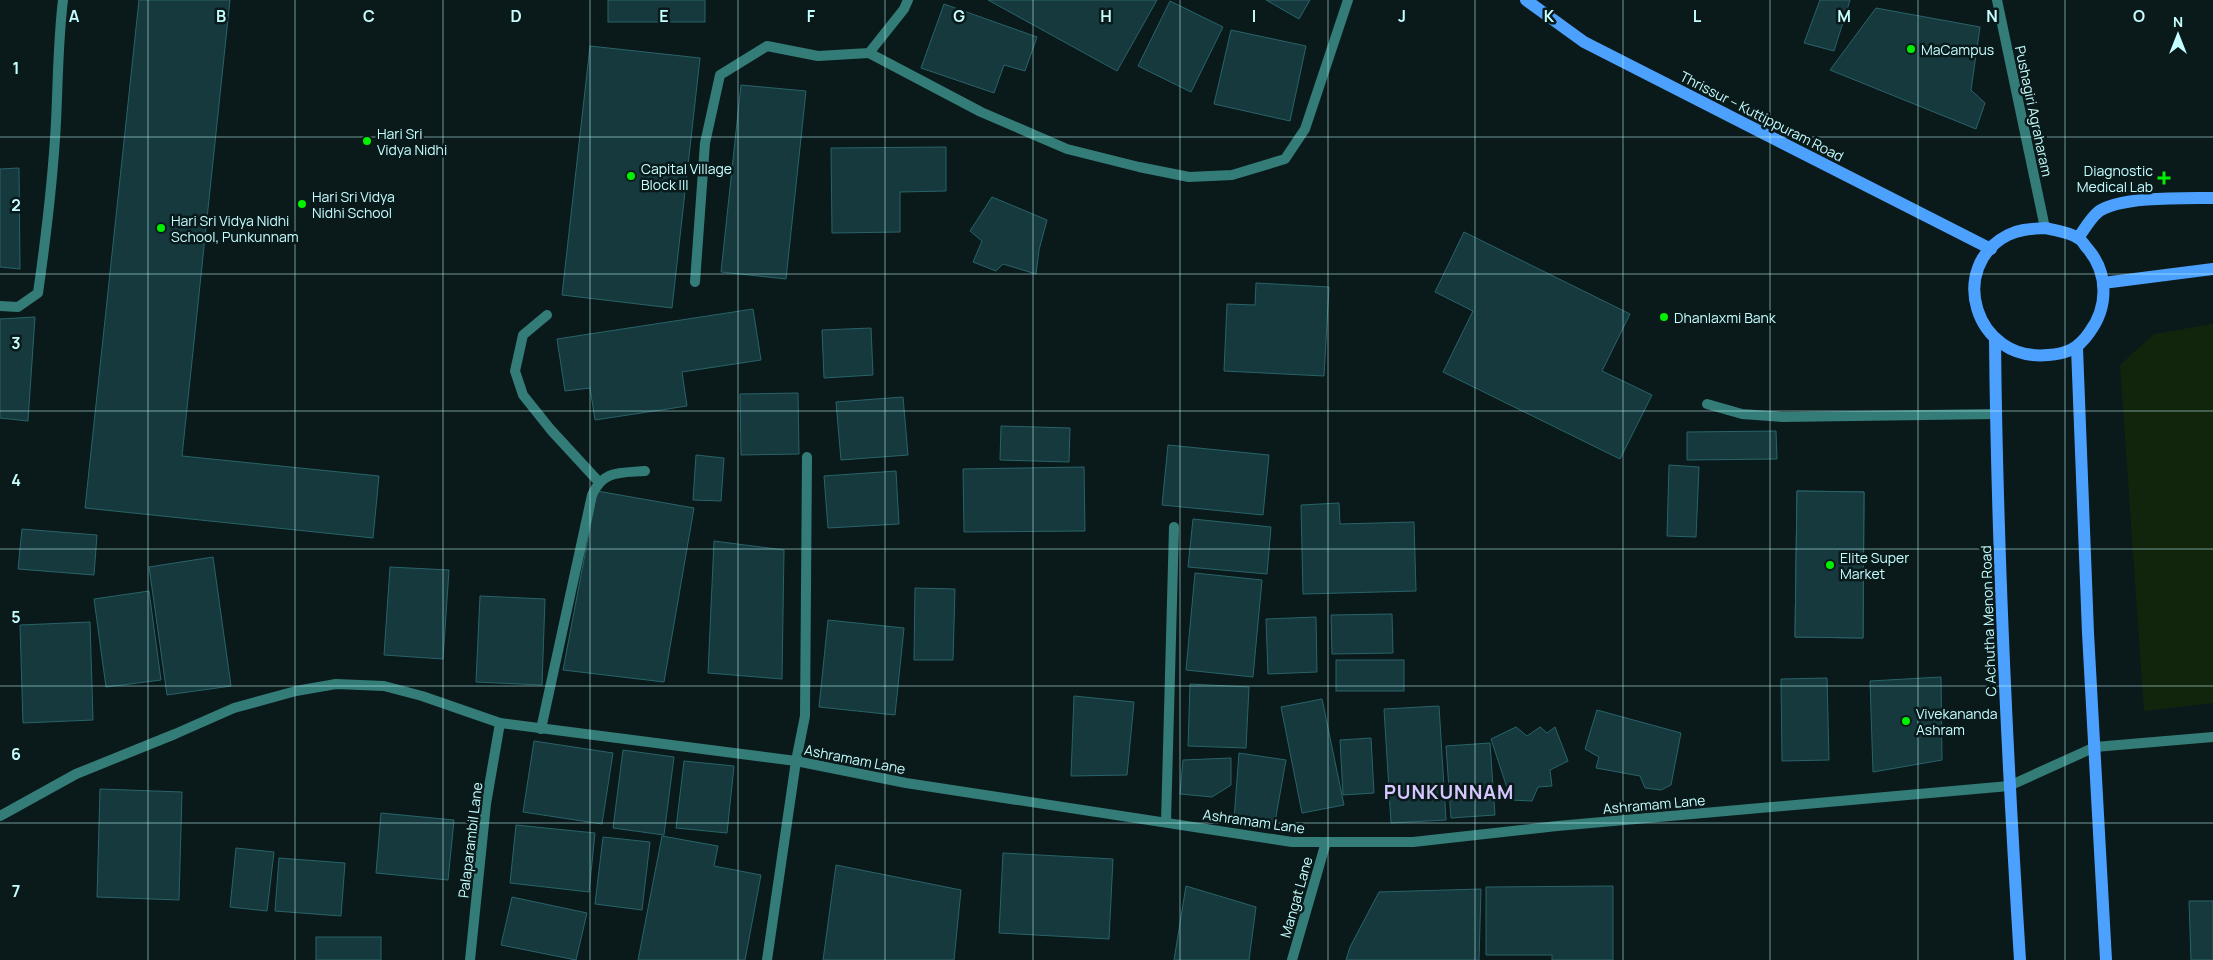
<svg xmlns="http://www.w3.org/2000/svg" width="2213" height="960" font-family="Manrope,sans-serif">
	<style>
		.green { fill: #11250d }
		.building { fill: #16393d; stroke: #286369 }
		.lines { fill: none; stroke-linecap: round; stroke-linejoin: round }
		.lane { stroke: #347c77; stroke-width: 10 }
		.street { stroke: #347c77; stroke-width: 10 }
		.primary { stroke: #4ca1ff; stroke-width: 12 }
		.grid { fill: none; stroke: #c5feff; stroke-width: 1; stroke-opacity: 0.55 }
		.poi-dot { fill: #00f000; stroke: #0a1a1b; stroke-width: 2 }
		.labels { text-anchor: middle; dominant-baseline: central; stroke-width: 5; stroke-linejoin: round; paint-order: stroke }
		.poi-label { font-size: 14px; fill: #c5feff; stroke: #0a1a1b; text-anchor: start }
		.street-label { font-size: 14px; fill: #c5feff; stroke: #0a1a1b }
		.district-label { font-size: 19px; font-weight: bold; letter-spacing: 1px; fill: #d6c7ff; stroke: #0a1a1b }
		.grid-label { font-size: 16px; text-anchor: middle; font-weight: bold; fill: #c5feff; stroke: #0a1a1b; stroke-width: 5; stroke-linejoin: round; paint-order: stroke }
	</style>
	<rect width="100%" height="100%" fill="#0a1a1b"/>
	<path class="green" d="M2213,324V703L2144,711L2120,365L2154,334Z"/>
	<g class="building">
		<path d="M139,0H230L182,456L379,476L373,538L85,508Z"/>
		<rect x="608" y="0" width="97" height="22"/>
		<path d="M988,0H1157L1117,71Z"/>
		<path d="M1266,0H1310L1299,19Z"/>
		<path d="M1820,0H1850L1834,51L1804,43Z"/>
		<path d="M1170,1L1223,27L1191,92L1138,66Z"/>
		<path d="M944,4L1037,37L1025,71L1004,65L994,93L921,68Z"/>
		<path d="M1876,8L1980,27L1971,90L1985,103L1976,129L1830,70Z"/>
		<path d="M1231,30L1306,46L1290,121L1214,104Z"/>
		<path d="M590,46L700,58L672,308L562,295Z"/>
		<path d="M741,85L806,91L786,279L721,272Z"/>
		<path d="M946,147V191L900,192V232L832,233L831,148Z"/>
		<path d="M19,168L20,269L0,267V169Z"/>
		<path d="M992,197L1047,220L1039,250L1036,274L1003,264L996,271L973,262L982,241L970,231Z"/>
		<path d="M1464,232L1630,314L1602,371L1652,395L1620,459L1443,372L1473,311L1435,292Z"/>
		<path d="M1256,283L1329,287L1324,376L1224,371L1227,304L1255,305Z"/>
		<path d="M753,309L761,360L682,372L687,406L595,420L590,388L565,391L557,339Z"/>
		<path d="M35,317L28,421L0,418V319Z"/>
		<path d="M871,328L873,375L824,378L822,330Z"/>
		<path d="M798,393L799,454L741,455L740,394Z"/>
		<path d="M903,397L908,455L841,460L836,402Z"/>
		<path d="M1001,426L1070,428L1069,462L1000,460Z"/>
		<path d="M1776,431L1777,459L1687,460V432Z"/>
		<path d="M1168,445L1269,455L1263,515L1162,505Z"/>
		<path d="M696,455L724,458L721,501L693,500Z"/>
		<path d="M1669,465L1699,467L1696,537L1667,536Z"/>
		<path d="M1084,467L1085,531L964,532L963,469Z"/>
		<path d="M896,471L899,524L828,528L824,476Z"/>
		<path d="M597,491L694,508L664,682L563,670Z"/>
		<path d="M1797,491L1864,492L1863,638L1795,637Z"/>
		<path d="M1797,491L1864,492L1863,638L1795,637Z"/>
		<path d="M1339,503L1340,524L1414,522L1416,591L1303,594L1301,505Z"/>
		<path d="M1193,519L1271,527L1267,574L1188,567Z"/>
		<path d="M22,529L97,535L94,575L18,569Z"/>
		<path d="M714,541L784,550L782,679L708,673Z"/>
		<path d="M213,557L231,686L167,695L149,567Z"/>
		<path d="M390,567L449,570L443,659L384,655Z"/>
		<path d="M1195,573L1262,580L1253,677L1186,670Z"/>
		<path d="M915,588L955,589L953,660H914Z"/>
		<path d="M149,591L161,680L106,687L94,599Z"/>
		<path d="M480,596L545,599L542,685L476,682Z"/>
		<path d="M1392,614L1393,653L1332,654L1331,615Z"/>
		<path d="M1316,617L1317,672L1268,674L1266,619Z"/>
		<path d="M828,620L904,628L895,715L819,707Z"/>
		<path d="M90,622L93,720L23,723L20,625Z"/>
		<rect x="1336" y="660" width="68" height="31"/>
		<path d="M1941,677L1942,760L1873,772L1870,681Z"/>
		<path d="M1827,678L1829,760L1782,761L1781,679Z"/>
		<path d="M1190,684L1249,687L1246,748L1188,746Z"/>
		<path d="M1074,696L1134,702L1127,775L1071,776Z"/>
		<path d="M1322,699L1344,805L1302,813L1281,707Z"/>
		<path d="M1439,706L1446,820L1391,823L1384,709Z"/>
		<path d="M1597,710L1681,733L1671,785L1661,790L1645,788L1640,776L1596,768L1599,757L1585,749Z"/>
		<path d="M1516,727L1527,736L1540,727L1547,733L1555,727L1568,761L1550,770L1552,786L1538,787L1532,801L1511,800L1491,739Z"/>
		<path d="M1371,738L1374,793L1343,795L1340,740Z"/>
		<path d="M534,741L613,753L602,824L523,812Z"/>
		<path d="M1490,743L1495,815L1451,818L1446,746Z"/>
		<path d="M623,750L674,757L664,835L613,828Z"/>
		<path d="M1239,753L1286,760L1275,822L1234,819Z"/>
		<path d="M1231,758V785L1212,797L1180,794L1183,760Z"/>
		<path d="M684,761L734,766L727,833L676,828Z"/>
		<path d="M100,789L182,792L179,900L97,897Z"/>
		<path d="M381,813L454,820L448,880L376,873Z"/>
		<path d="M516,825L595,833L589,892L510,883Z"/>
		<path d="M662,836L718,846L714,866L761,875L745,960H638Z"/>
		<path d="M603,837L650,842L642,910L595,904Z"/>
		<path d="M236,848L274,852L267,911L230,907Z"/>
		<path d="M1003,853L1113,859L1109,939L999,933Z"/>
		<path d="M279,858L345,863L341,916L275,911Z"/>
		<path d="M836,865L961,890L954,960H823Z"/>
		<path d="M1186,886L1256,907L1249,960H1174Z"/>
		<path d="M1613,886V960H1552V955H1486V887Z"/>
		<path d="M1481,889L1479,960H1346L1350,947L1379,892Z"/>
		<path d="M512,897L587,913L576,960L501,945Z"/>
		<path d="M2189,901H2213V960H2191Z"/>
		<rect x="316" y="937" width="65" height="23"/>
	</g>
	<g class="lines">
		<path class="lane" d="M1707,404L1742,414L1783,417L1996,414"/>
		<g class="street">
			<path d="M1997,0L2045,228"/>
			<path d="M869,53L981,112L1067,149L1139,167L1189,177L1232,175L1285,159L1305,129L1348,0"/>
			<path d="M695,282L705,143L720,75L767,46L818,56L869,53L904,9L908,0"/>
			<path d="M0,306L18,307L38,293C46,237 53,179 56,122C58,81 58,41 63,0"/>
			<path d="M547,315L523,335L515,371L523,395L551,430L598,481"/>
			<path d="M541,729L592,495C603,470 620,473 645,471"/>
			<path d="M0,816L76,774L175,734L234,708L296,691L336,684L384,686L422,696L500,723L796,761L906,783L1292,842H1413L1557,826L2009,786L2095,747L2213,737"/>
			<path d="M1166,822L1174,527"/>
			<path d="M470,960L486,804L500,723"/>
			<path d="M767,960L796,761L805,716L807,457"/>
			<path d="M1292,960L1326,842"/>
		</g>
		<g class="primary">
			<path d="M1526,0L1584,42L1991,249"/>
			<path d="M2045,228C2055,230 2069,232 2078,238C2082,240 2085,246 2088,249C2109,274 2108,308 2089,333C2078,349 2066,354 2048,355C1974,362 1947,266 2008,235C2020,229 2032,229 2045,228Z"/>
			<path d="M2078,238C2084,230 2090,219 2097,213C2116,196 2187,198 2213,198"/>
			<path d="M2103,283L2213,269"/>
			<path d="M1995,340C1997,547 2007,754 2020,960"/>
			<path d="M2077,348L2088,633L2106,960"/>
		</g>
	</g>
	<path class="grid" d="M148,0V960M295,0V960M443,0V960M590,0V960M738,0V960M885,0V960M1033,0V960M1180,0V960M1328,0V960M1475,0V960M1623,0V960M1770,0V960M1918,0V960M2065,0V960M0,137H2213M0,274H2213M0,411H2213M0,549H2213M0,686H2213M0,823H2213"/>
	<g class="poi-dot">
		<circle cx="1911" cy="49" r="5"/>
		<circle cx="367" cy="141" r="5"/>
		<circle cx="631" cy="176" r="5"/>
		<path d="M2161.5 170.5h5v5h5v5h-5v5h-5v-5h-5v-5h5z"/>
		<circle cx="302" cy="204" r="5"/>
		<circle cx="161" cy="228" r="5"/>
		<circle cx="1664" cy="317" r="5"/>
		<circle cx="1830" cy="565" r="5"/>
		<circle cx="1906" cy="721" r="5"/>
	</g>
	<g class="labels">
		<g class="poi-label">
			<text x="1921" y="49">MaCampus</text>
			<text x="377" y="133">Hari Sri<tspan x="377" dy="16">Vidya Nidhi</tspan></text>
			<text x="641" y="168">Capital Village<tspan x="641" dy="16">Block III</tspan></text>
			<text x="2153" y="170" text-anchor="end">Diagnostic<tspan x="2153" dy="16">Medical Lab</tspan></text>
			<text x="312" y="196">Hari Sri Vidya<tspan x="312" dy="16">Nidhi School</tspan></text>
			<text x="171" y="220">Hari Sri Vidya Nidhi<tspan x="171" dy="16">School, Punkunnam</tspan></text>
			<text x="1674" y="317">Dhanlaxmi Bank</text>
			<text x="1840" y="557">Elite Super<tspan x="1840" dy="16">Market</tspan></text>
			<text x="1916" y="713">Vivekananda<tspan x="1916" dy="16">Ashram</tspan></text>
		</g>
		<g class="street-label">
			<text transform="translate(2034 111) rotate(78)">Pushagiri Agraharam</text>
			<text transform="translate(1762 116) rotate(27)">Thrissur – Kuttippuram Road</text>
			<text transform="translate(1988 621) rotate(-92)">C Achutha Menon Road</text>
			<text transform="translate(855 759) rotate(11)">Ashramam Lane</text>
			<text transform="translate(1654 804) rotate(-5)">Ashramam Lane</text>
			<text transform="translate(1254 821) rotate(8)">Ashramam Lane</text>
			<text transform="translate(470 840) rotate(-83)">Palaparambil Lane</text>
			<text transform="translate(1296 897) rotate(-74)">Mangat Lane</text>
		</g>
		<g class="district-label">
			<text x="1449" y="792">PUNKUNNAM</text>
		</g>
	</g>
	<g class="grid-label">
		<text x="74" y="22">A</text>
		<text x="221" y="22">B</text>
		<text x="369" y="22">C</text>
		<text x="516" y="22">D</text>
		<text x="664" y="22">E</text>
		<text x="811" y="22">F</text>
		<text x="959" y="22">G</text>
		<text x="1106" y="22">H</text>
		<text x="1254" y="22">I</text>
		<text x="1402" y="22">J</text>
		<text x="1549" y="22">K</text>
		<text x="1697" y="22">L</text>
		<text x="1844" y="22">M</text>
		<text x="1992" y="22">N</text>
		<text x="2139" y="22">O</text>
		<text x="16" y="74">1</text>
		<text x="16" y="211">2</text>
		<text x="16" y="349">3</text>
		<text x="16" y="486">4</text>
		<text x="16" y="623">5</text>
		<text x="16" y="760">6</text>
		<text x="16" y="897">7</text>
	</g>
	<g transform="translate(2178 35)" stroke="#0a1a1b" stroke-width="4" paint-order="stroke">
	<path d="M0-4L9 19L0 12L-9 19Z" fill="#c5feff"/>
	<text y="-8" font-size="14" font-weight="bold" text-anchor="middle" fill="#c5feff">N</text>
	</g>
</svg>
